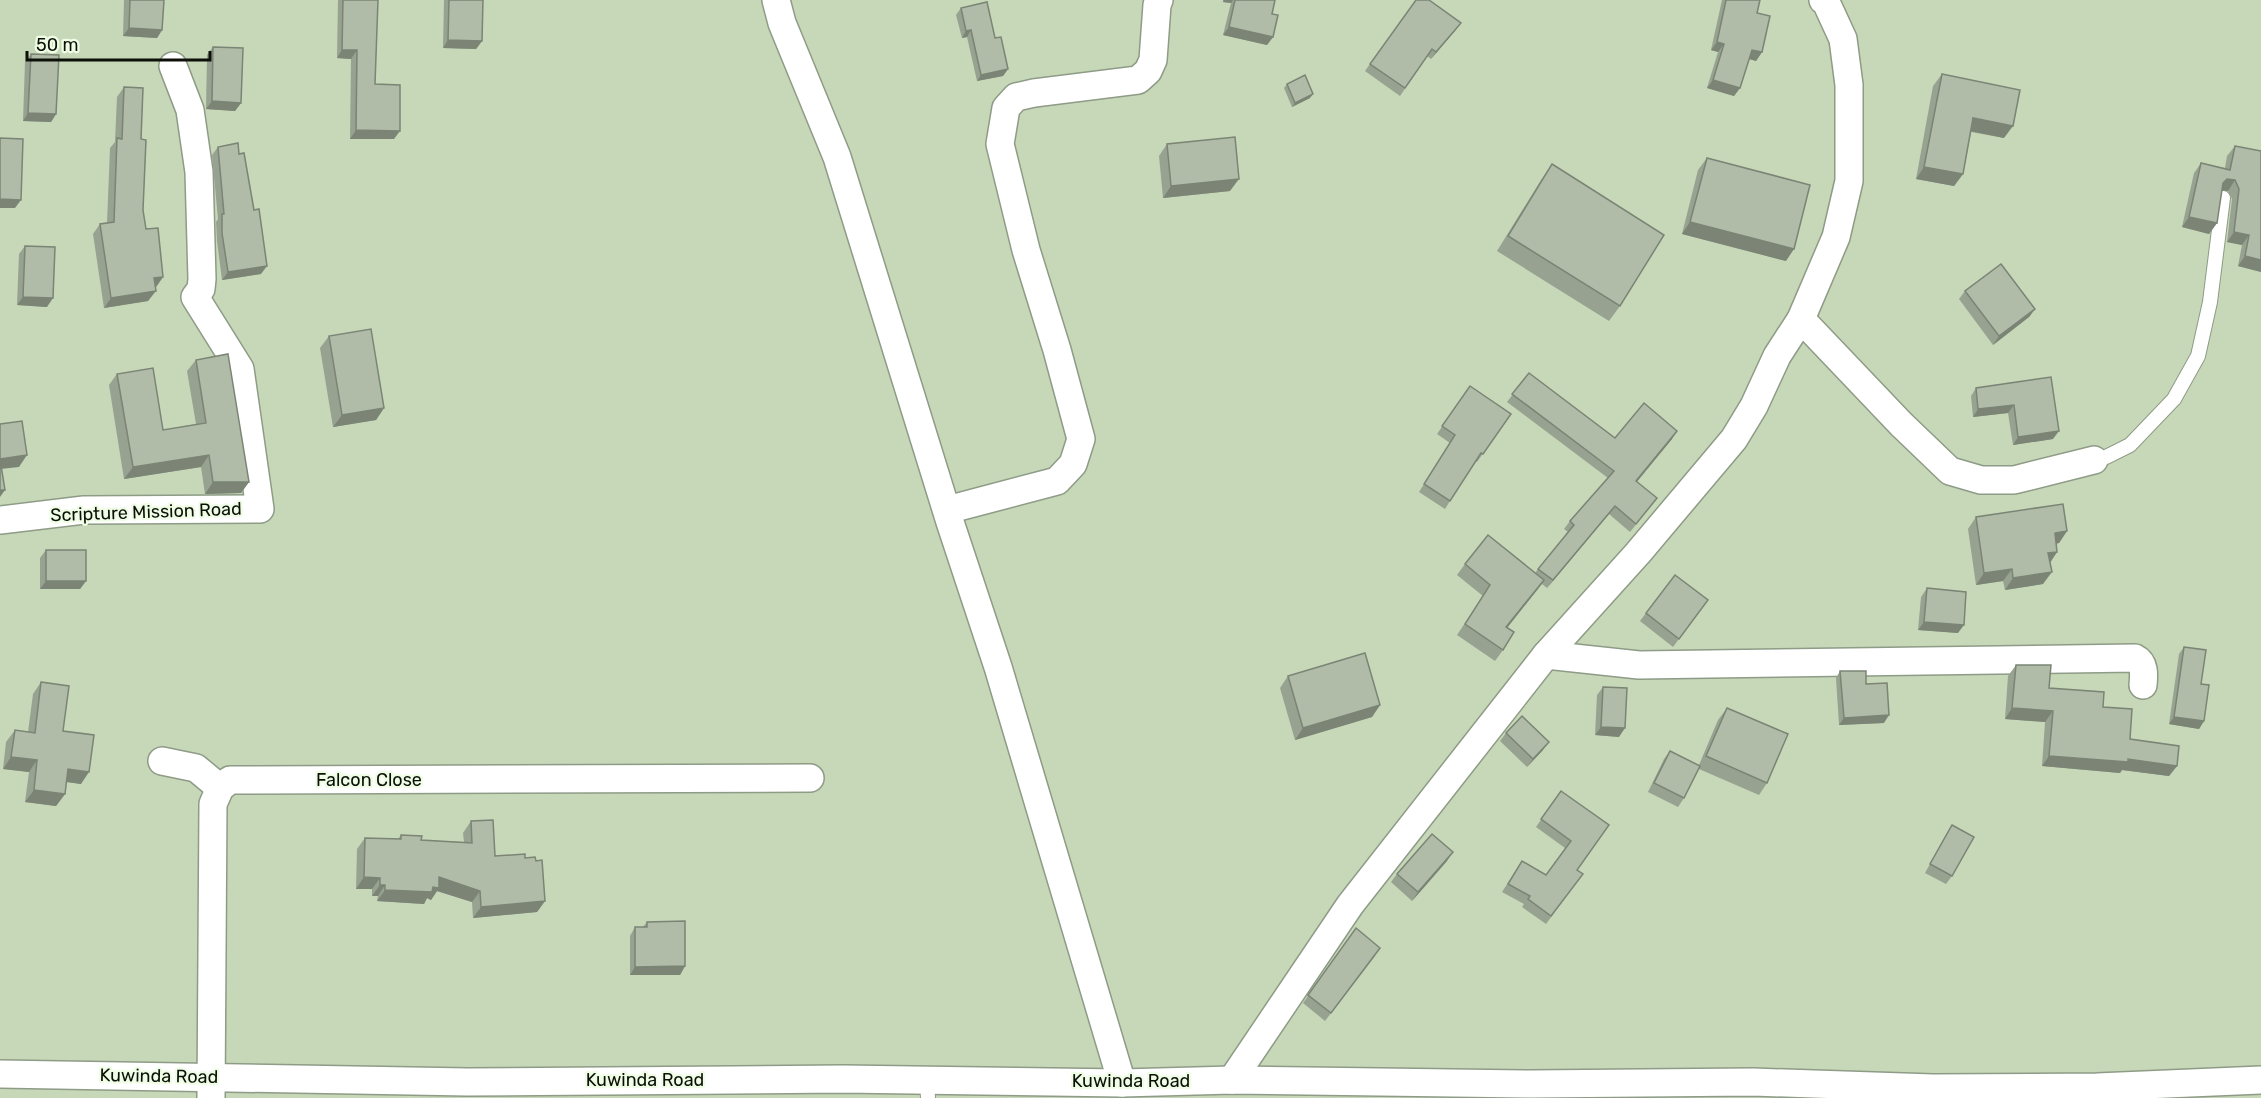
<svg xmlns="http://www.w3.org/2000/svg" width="2261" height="1098" font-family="Rubik,sans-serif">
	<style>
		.green { fill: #c6d8b8 }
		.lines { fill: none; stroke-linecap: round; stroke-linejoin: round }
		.service-casing { stroke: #8e9b86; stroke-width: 16 }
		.minor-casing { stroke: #8e9b86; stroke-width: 30 }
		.service { stroke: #fff; stroke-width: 14 }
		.minor { stroke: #fff; stroke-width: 27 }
		.wall { fill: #97a290 }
		.shaded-wall { fill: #7b8475 }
		.building { fill: #b0bca7; stroke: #7b8475; stroke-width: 1.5 }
		.labels { text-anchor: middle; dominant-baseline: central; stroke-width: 4.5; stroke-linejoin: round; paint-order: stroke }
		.street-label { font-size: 18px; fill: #0c1008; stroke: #effde5 }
	</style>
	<rect width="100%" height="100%" fill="#e2efd8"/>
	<rect class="green" x="0" y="0" width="2261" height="1098"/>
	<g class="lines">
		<g class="service-casing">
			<g id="service">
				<path d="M2094,460L2106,457L2130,445L2174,399L2198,356L2210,302L2223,198"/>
				<path d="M927,1080L928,1098"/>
			</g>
		</g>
		<g class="minor-casing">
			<g id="minor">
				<path d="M776,0L782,23L837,157L950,522L998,667L1122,1083"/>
				<path d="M1801,319L1901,424L1950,471L1981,480H2014L2094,460"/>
				<path d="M947,510L1057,481L1073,464L1081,439L1057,350L1026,250L1000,144L1006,108L1016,97L1034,93L1138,80L1148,71L1153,60L1157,5L1159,0"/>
				<path d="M0,520L84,510L260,509L240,369L195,297L201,289L202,279L199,172L190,110L173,66"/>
				<path d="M1546,655L1639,665L2135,658C2145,663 2144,675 2143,685"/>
				<path d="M162,761L196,768L220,788"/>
				<path d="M0,1074L468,1082L843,1079L1122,1083L1232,1080L1531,1084L1753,1082L1933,1088L2097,1087L2261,1080"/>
				<path d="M1232,1080L1350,905L1546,655L1638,553L1734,439L1754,406L1777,356L1801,319L1836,237L1849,181V85L1843,39L1826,2L1823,0"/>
				<path d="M211,1098L213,804L220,788L230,780L810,778"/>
			</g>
		</g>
		<use href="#service" class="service"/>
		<use href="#minor" class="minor"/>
	</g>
	<g class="wall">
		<path d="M124,0H164L162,30L157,38L123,36Z"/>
		<path d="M338,0H378L375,84L394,139H350L351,59L337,58Z"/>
		<path d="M444,0H483L482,41L476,49L443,48Z"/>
		<path d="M1223,0H1275L1272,14L1273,37L1267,45L1223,35L1231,3L1223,2Z"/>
		<path d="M1416,0L1461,23L1431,59L1427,56L1400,96L1365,71Z"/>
		<path d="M1722,0H1760L1757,13L1762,52L1756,61L1749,59L1740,88L1734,96L1707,88L1718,52L1711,50Z"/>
		<path d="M961,8L995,38L1008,69L1003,76L977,81L967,37L962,38L956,15Z"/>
		<path d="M213,47L241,103L235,111L206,109L207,55Z"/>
		<path d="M31,54L56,114L51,122L23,121L25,62Z"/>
		<path d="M1942,74L2004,138L1971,132L1963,174L1954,186L1916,179L1933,86Z"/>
		<path d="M1287,84L1310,98L1292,107L1284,88Z"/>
		<path d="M124,87L141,139L143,210L146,229L163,277L156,287H155L148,301L104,308L93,234L100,224L107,223L110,148L115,142L117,97Z"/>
		<path d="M1167,144L1230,191L1163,198L1159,156Z"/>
		<path d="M2235,146L2261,151V272L2238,266L2242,245L2227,242L2232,199L2228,191L2222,190L2217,223L2209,234L2182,227L2194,173L2201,163L2225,168L2227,156Z"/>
		<path d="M218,147L239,154L254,210L261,274L222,280L217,241L216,222L218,219L212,155Z"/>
		<path d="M1707,158L1786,261L1682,234L1698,170Z"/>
		<path d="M1552,164L1620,306L1609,321L1497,251L1541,180Z"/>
		<path d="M25,246L47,307L17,305L19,254Z"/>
		<path d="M1965,291L2035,309L2029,317L1993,345L1959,299Z"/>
		<path d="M329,336L384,408L376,420L333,427L320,348Z"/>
		<path d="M196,360L249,482L241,493L205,494L201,467L124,479L109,385L117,374L163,430L196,424L187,371Z"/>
		<path d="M1529,373L1615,438L1672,439L1637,481L1651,506L1630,532L1609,514L1547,588L1542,584L1507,628L1503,650L1495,661L1457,635L1483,596L1457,575L1465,564L1535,573L1568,532L1564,529L1570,521L1608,478L1507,402Z"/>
		<path d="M2051,377L2053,439L2013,445L2008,413L1973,417L1971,396L1976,388Z"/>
		<path d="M1470,386L1511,414L1477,462L1475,461L1445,509L1419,492L1450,443L1437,434Z"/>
		<path d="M1976,517L2067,531L2059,543L2056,544L2057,552L2050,563L2043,584L2005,590L2003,581L1976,585L1968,529Z"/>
		<path d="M46,550L86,581L80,589H40V558Z"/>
		<path d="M1927,588L1958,633L1918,630L1921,597Z"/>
		<path d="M1708,600L1673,647L1640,621L1646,613Z"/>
		<path d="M2184,647L2201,684L2204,721L2199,729L2169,724L2179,654Z"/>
		<path d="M2016,665L2049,688L2103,707L2130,739L2177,766L2169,776L2122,770L2120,773L2042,766L2045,722L2005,719L2008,676Z"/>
		<path d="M1840,671L1866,684L1884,723L1839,725L1836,678Z"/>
		<path d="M1288,676L1380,705L1372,717L1295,740L1280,688Z"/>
		<path d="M41,682L63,731L81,784L66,782L65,794L56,806L25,802L29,772L3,769L6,742L15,730L28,732L33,694Z"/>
		<path d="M1603,687L1619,737L1595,735L1597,695Z"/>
		<path d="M1727,708L1767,783L1759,795L1699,769L1684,798L1678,807L1648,792L1664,759L1670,751L1699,765L1718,720Z"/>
		<path d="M1506,733L1543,750L1527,767L1500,741Z"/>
		<path d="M1561,791L1577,870L1583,874L1546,924L1522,907L1524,904L1502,892L1522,861L1546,875L1565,848L1536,827Z"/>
		<path d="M471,821L495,856L525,858L536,861L545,901L537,912L473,918L472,902L437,891L431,900L427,898L424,904L377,901L378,896H372V889H356L357,849L365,838L398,839L401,835L421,840L464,842L463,833Z"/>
		<path d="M1952,825V876L1946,884L1925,873L1947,833Z"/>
		<path d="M1447,861L1412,901L1391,882L1397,874Z"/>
		<path d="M647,922L685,966L680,975H630V936L635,927H643Z"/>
		<path d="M1356,928L1375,956L1325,1021L1303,1003Z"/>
	</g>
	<g class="shaded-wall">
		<path d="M1224,0H1233L1231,3L1223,2Z"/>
		<path d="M1461,23L1455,31L1431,59L1436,52Z"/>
		<path d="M1229,27L1273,37L1267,45L1223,35Z"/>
		<path d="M129,28L162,30L157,38L123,36Z"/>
		<path d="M971,30L967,37L962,38L966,31Z"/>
		<path d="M448,40L482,41L476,49L443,48Z"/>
		<path d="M1717,42L1724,44L1718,52L1711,50Z"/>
		<path d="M342,50H357L351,59L337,58Z"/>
		<path d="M1752,50L1762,52L1756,61L1746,58Z"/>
		<path d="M1008,69L1003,76L977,81L981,75Z"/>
		<path d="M1713,80L1740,88L1734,96L1707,88Z"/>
		<path d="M1313,94L1310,98L1292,107L1295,103Z"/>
		<path d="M212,101L241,103L235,111L206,109Z"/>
		<path d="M28,113L56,114L51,122L23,121Z"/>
		<path d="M1973,118L2013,126L2004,138L1965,130Z"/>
		<path d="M356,130L400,131L394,139H350Z"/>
		<path d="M1924,167L1963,174L1954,186L1916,179Z"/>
		<path d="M1239,179L1230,191L1163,198L1171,186Z"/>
		<path d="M2227,179L2235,180L2228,191L2220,190L2223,183Z"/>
		<path d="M0,199L21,200L15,208H0Z"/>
		<path d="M2189,217L2217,223L2209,234L2182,227Z"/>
		<path d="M1690,222L1794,249L1786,261L1682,234Z"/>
		<path d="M2234,232L2249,235L2242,245L2227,242Z"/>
		<path d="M2245,256L2261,260V272L2238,266Z"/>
		<path d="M267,266L261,274L222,280L228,272Z"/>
		<path d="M163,277L156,287L147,288L154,278Z"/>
		<path d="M156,291L148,301L104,308L111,298Z"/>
		<path d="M23,297L53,298L47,307L17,305Z"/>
		<path d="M2035,309L2029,317L1993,345L1999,336Z"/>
		<path d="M2014,405L2008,413L1973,417L1978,409Z"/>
		<path d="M384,408L376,420L333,427L342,415Z"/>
		<path d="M1677,431L1672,439L1631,489L1636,481Z"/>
		<path d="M2059,431L2053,439L2013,445L2018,437Z"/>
		<path d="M27,455L19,467L0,469V459Z"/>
		<path d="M209,455L201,467L124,479L133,467Z"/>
		<path d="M213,482H249L241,493L205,494Z"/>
		<path d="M0,490H5L0,497Z"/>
		<path d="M1615,506L1609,514L1547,588L1553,580Z"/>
		<path d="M2067,531L2059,543L2046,545L2055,533Z"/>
		<path d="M2057,552L2049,564L2048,553Z"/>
		<path d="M2012,569L2003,581L1976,585L1984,573Z"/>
		<path d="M2052,572L2043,584L2005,590L2013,578Z"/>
		<path d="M1544,580L1536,591L1499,638L1506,627Z"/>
		<path d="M46,581H86L80,589H40Z"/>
		<path d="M1924,622L1964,625L1958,633L1918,630Z"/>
		<path d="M1380,705L1372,717L1295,740L1303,728Z"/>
		<path d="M2012,708L2053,711L2045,722L2005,719Z"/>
		<path d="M1889,715L1884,723L1839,725L1844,718Z"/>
		<path d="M2174,717L2204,721L2199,729L2169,724Z"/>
		<path d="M1601,727L1625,728L1619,737L1595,735Z"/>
		<path d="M1549,742L1543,750L1527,767L1533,759Z"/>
		<path d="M2049,756L2128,759L2177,766L2169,776L2122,770L2120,773L2042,766Z"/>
		<path d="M11,757L37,760L29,772L3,769Z"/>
		<path d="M68,769L89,772L81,784L60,781Z"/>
		<path d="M34,790L65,794L56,806L25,802Z"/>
		<path d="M1453,852L1447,861L1412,901L1418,892Z"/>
		<path d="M364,877L380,878L372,889H356Z"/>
		<path d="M439,877L480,891L472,902L437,891L431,900L427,898L424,904L377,901L385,890Z"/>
		<path d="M380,885H385L378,896H372Z"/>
		<path d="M545,901L537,912L473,918L481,907Z"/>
		<path d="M685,966L680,975H630L635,967Z"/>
	</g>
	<g class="building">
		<path d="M130,0H164L162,30L129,28Z"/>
		<path d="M343,0H378L375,84L400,85V131L356,130L357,50H342Z"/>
		<path d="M449,0H483L482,41L448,40Z"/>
		<path d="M1235,0H1275L1272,14L1278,15L1273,37L1229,27Z"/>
		<path d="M1416,0H1429L1461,23L1436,52L1432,49L1405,88L1370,64Z"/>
		<path d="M1726,0H1760L1757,13L1770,16L1762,52L1752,50L1740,88L1713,80L1724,44L1717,42Z"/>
		<path d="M987,2L995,38L1001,37L1008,69L981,75L971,30L966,31L961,8Z"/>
		<path d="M213,47L243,48L241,103L212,101Z"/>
		<path d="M31,54L59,55L56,114L28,113Z"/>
		<path d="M1942,74L2020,90L2013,126L1973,118L1963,174L1924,167Z"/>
		<path d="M1305,75L1313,94L1295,103L1287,84Z"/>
		<path d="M124,87L143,88L141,139L146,140L143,210L146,229L158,228L163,277L154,278L156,291L111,298L100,224L114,222L117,138L122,139Z"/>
		<path d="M1235,137L1239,179L1171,186L1167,144Z"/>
		<path d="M0,138L23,139L21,200L0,199Z"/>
		<path d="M238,143L239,154L244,153L254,210L259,209L267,266L228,272L222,233V214H224L218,147Z"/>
		<path d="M2235,146L2261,151V260L2245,256L2249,235L2234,232L2239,189L2235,180L2227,179L2223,183L2217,223L2189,217L2201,163L2230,170Z"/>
		<path d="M1707,158L1810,185L1794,249L1690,222Z"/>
		<path d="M1552,164L1664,235L1620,306L1508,236Z"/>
		<path d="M25,246L55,247L53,298L23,297Z"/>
		<path d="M2001,264L2035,309L1999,336L1965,291Z"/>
		<path d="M371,329L384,408L342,415L329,336Z"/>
		<path d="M228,354L249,482H213L209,455L133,467L117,374L153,368L163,430L206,423L196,360Z"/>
		<path d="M1529,373L1615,438L1644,403L1677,431L1636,481L1657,498L1636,524L1615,506L1553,580L1538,569L1574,525L1570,521L1614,471L1512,394Z"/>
		<path d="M2051,377L2059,431L2018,437L2014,405L1978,409L1976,388Z"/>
		<path d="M1470,386L1511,414L1483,454L1481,453L1450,501L1424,484L1455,435L1442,426Z"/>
		<path d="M22,421L27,455L0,459L5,490H0V424Z"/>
		<path d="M2063,504L2067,531L2055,533L2057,552L2048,553L2052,572L2013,578L2012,569L1984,573L1976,517Z"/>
		<path d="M1488,535L1544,580L1506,627L1514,632L1503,650L1465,624L1490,585L1465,564Z"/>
		<rect x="46" y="550" width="40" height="31"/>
		<path d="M1675,575L1708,600L1679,639L1646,613Z"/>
		<path d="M1927,588L1966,592L1964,625L1924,622Z"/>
		<path d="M2184,647L2206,650L2201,684L2209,685L2204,721L2174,717Z"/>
		<path d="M1365,653L1380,705L1303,728L1288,676Z"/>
		<path d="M2016,665H2051L2049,688L2104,692L2103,707L2132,709L2130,739L2179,746L2177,766L2128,759V762L2049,756L2053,711L2012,708Z"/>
		<path d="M1840,671H1866V684L1887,683L1889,715L1844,718Z"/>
		<path d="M41,682L69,686L63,731L94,735L89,772L68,769L65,794L34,790L37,760L11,757L15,730L35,733Z"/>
		<path d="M1603,687L1627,688L1625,728L1601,727Z"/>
		<path d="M1727,708L1788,734L1767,783L1706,756Z"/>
		<path d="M1522,716L1549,742L1533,759L1506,733Z"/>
		<path d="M1670,751L1700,766L1684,798L1654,783Z"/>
		<path d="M1561,791L1609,825L1577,870L1583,874L1551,916L1528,899L1530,896L1508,884L1522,861L1546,875L1571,841L1541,819Z"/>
		<path d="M493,820L495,856L525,854V858L535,857L536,861L542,860L545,901L481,907L480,891L439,877V888L433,887L432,892L385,890V885H380V878L364,877L365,838L401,839V835L422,836L421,840L472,843L471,821Z"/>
		<path d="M1952,825L1974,837L1952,876L1930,864Z"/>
		<path d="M1432,834L1453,852L1418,892L1397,874Z"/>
		<path d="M685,921V966L635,967V927H647V922Z"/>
		<path d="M1356,928L1380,948L1331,1013L1308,995Z"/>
	</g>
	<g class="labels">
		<g class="street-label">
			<text transform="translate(146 512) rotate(-2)">Scripture Mission Road</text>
			<text x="369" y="780">Falcon Close</text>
			<text transform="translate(159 1076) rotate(1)">Kuwinda Road</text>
			<text x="645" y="1080">Kuwinda Road</text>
			<text x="1131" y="1081">Kuwinda Road</text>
		</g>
	</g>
	<path d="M27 51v9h183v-9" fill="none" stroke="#0c1008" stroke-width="3"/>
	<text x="36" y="51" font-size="18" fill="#0c1008" stroke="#effde5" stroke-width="4.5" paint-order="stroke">50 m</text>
</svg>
